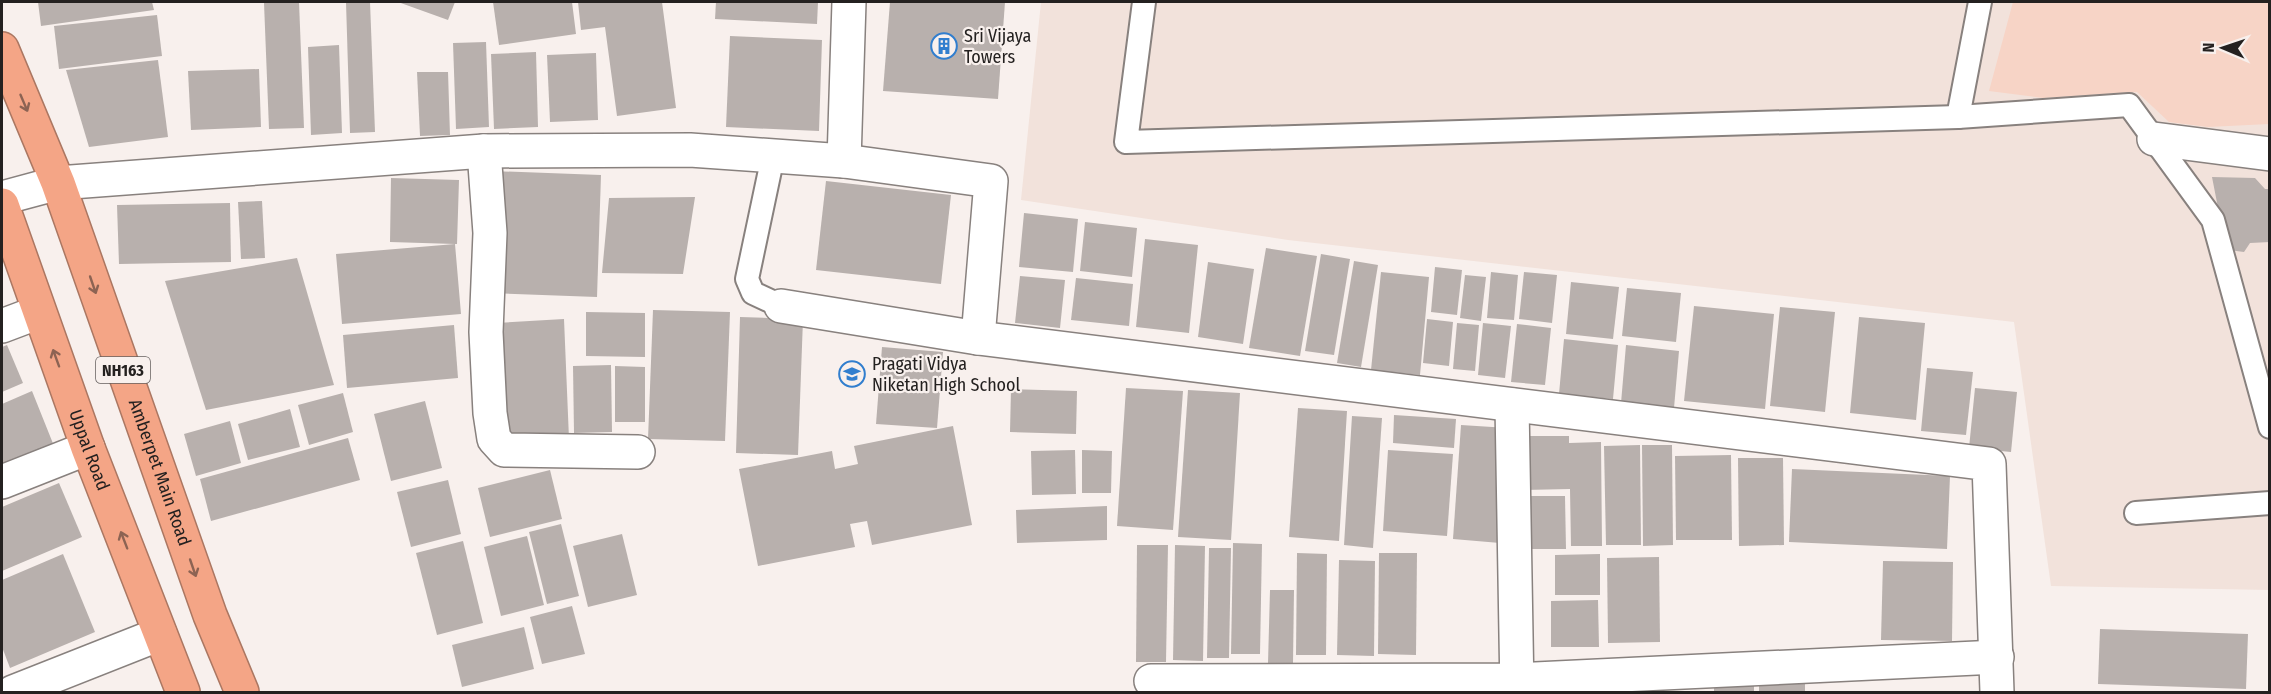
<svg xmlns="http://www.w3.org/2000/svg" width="2271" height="694" font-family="'Fira Sans Condensed',sans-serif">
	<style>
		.built { fill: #f2e2db }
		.green { fill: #f7d4c6 }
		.building { fill: #b8b0ad }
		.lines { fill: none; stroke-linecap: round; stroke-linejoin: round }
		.lane-casing { stroke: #88817e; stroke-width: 26 }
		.street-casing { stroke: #88817e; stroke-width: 36 }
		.highway-casing { stroke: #ab7762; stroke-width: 36 }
		.lane { stroke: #fff; stroke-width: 22 }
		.street { stroke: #fff; stroke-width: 33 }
		.highway { stroke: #f4a586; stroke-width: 33 }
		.oneway { stroke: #8c6353 }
		.labels { text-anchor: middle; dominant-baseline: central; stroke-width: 4.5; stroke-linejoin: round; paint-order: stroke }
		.shield { fill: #f8f0ed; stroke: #645f5e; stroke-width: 1.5 }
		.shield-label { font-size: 16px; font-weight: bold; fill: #242120 }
		.poi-label { font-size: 18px; fill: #242120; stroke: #f8f0ed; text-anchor: start }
		.street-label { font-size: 18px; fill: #242120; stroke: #f8f0ed }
	</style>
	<rect width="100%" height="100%" fill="#f8f0ed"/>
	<path class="built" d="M1041,2H2269V590L2051,586L2014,322L1288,240L1021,200Z"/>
	<path class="green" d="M2013,2H2269V124L2208,127L2169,122L2137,92L2043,98L1989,91Z"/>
	<g class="building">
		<path d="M38,2H152L154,10L41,26Z"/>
		<path d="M299,2L304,128L269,129L264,3Z"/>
		<path d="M346,2H370L375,132L350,133Z"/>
		<path d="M398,2H455L448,20Z"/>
		<path d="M493,2H572L576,34L499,45Z"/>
		<path d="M578,2H662L676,108L617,116L605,27L581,30Z"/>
		<path d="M716,2H818L817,24L715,19Z"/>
		<path d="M890,2H1005L998,99L883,91Z"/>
		<path d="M157,15L162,56L59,69L54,26Z"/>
		<path d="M730,36L822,40L819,131L726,127Z"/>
		<path d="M486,42L489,127L456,129L453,43Z"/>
		<path d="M339,45L342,133L311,135L308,47Z"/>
		<path d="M536,52L538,127L494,129L491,54Z"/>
		<path d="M596,53L598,120L550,122L547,55Z"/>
		<path d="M158,60L168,137L89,147L66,70Z"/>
		<path d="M259,69L261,127L191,130L188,71Z"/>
		<path d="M417,72H448L450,135L420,136Z"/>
		<path d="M492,171L601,175L597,297L488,293Z"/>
		<path d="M2212,177L2255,178L2265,189H2270V242L2250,243L2244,252L2229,250L2220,218Z"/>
		<path d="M391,178L459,180L457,244H455L461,314L342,324L336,254L455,244L390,242Z"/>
		<path d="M826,181L951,195L941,284L816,270Z"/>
		<path d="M695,197L683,274L602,273L609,198Z"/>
		<path d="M262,201L265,258L241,259L238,202Z"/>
		<path d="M230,203L231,262L119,264L117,205Z"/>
		<path d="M1024,213L1078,219L1073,272L1019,267Z"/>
		<path d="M1085,222L1137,228L1132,277L1080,271Z"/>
		<path d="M1145,239L1198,245L1189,333L1136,327Z"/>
		<path d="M1266,248L1317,256L1300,356L1249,348Z"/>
		<path d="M1321,254L1350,259L1334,355L1305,351Z"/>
		<path d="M297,258L334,385L206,410L165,281Z"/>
		<path d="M1354,261L1378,265L1361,367L1337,363Z"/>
		<path d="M1208,262L1254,269L1243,344L1198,337Z"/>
		<path d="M1435,267L1462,270L1457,315L1431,312Z"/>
		<path d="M1381,272L1429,277L1420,375L1371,370Z"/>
		<path d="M1491,272L1518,275L1514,320L1487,318Z"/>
		<path d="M1524,272L1557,275L1552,323L1519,319Z"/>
		<path d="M1465,275L1486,277L1481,321L1460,318Z"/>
		<path d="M1020,276L1065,280L1060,328L1015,323Z"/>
		<path d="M1076,278L1133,284L1129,326L1071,320Z"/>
		<path d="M1571,282L1619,287L1613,339L1566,334Z"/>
		<path d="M1627,288L1681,293L1676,342L1622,336Z"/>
		<path d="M1694,306L1774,314L1765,409L1684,401Z"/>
		<path d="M1780,307L1835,312L1825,412L1770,406Z"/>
		<path d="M653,310L730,312L725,441L648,439Z"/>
		<path d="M586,312L645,313V357L586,356Z"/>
		<path d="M740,317L803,319L798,455L736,453Z"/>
		<path d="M1859,317L1925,323L1916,420L1850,413Z"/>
		<path d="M564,319L569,439L501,442L496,323Z"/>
		<path d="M1427,319L1453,322L1449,366L1423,363Z"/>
		<path d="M1457,323L1479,325L1475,371L1453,369Z"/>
		<path d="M1483,323L1511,326L1505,378L1478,375Z"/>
		<path d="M1517,324L1551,328L1545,385L1511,382Z"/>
		<path d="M454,325L458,378L347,388L343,335Z"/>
		<path d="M1564,339L1618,345L1613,399L1559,394Z"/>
		<path d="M7,345L23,383L2,392V347Z"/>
		<path d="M1626,345L1679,351L1674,408L1621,403Z"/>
		<path d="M882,347L943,352L937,428L876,424Z"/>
		<path d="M611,365L612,432L574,433L573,366Z"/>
		<path d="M615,366L645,367V422H615Z"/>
		<path d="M1927,368L1973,372L1966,435L1921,431Z"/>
		<path d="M1126,388L1183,391L1173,530L1117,526Z"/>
		<path d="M1975,388L2017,392L2011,452L1969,448Z"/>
		<path d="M1011,389L1077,391L1076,434L1010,432Z"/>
		<path d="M1188,390L1240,393L1231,540L1178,537Z"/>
		<path d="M32,391L54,446L2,468V404Z"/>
		<path d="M343,393L353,432L309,445L298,405Z"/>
		<path d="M425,401L442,468L391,481L374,414Z"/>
		<path d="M1298,408L1347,411L1339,541L1289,537Z"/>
		<path d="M290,409L300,447L248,460L238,424Z"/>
		<path d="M1394,415L1456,419L1454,448L1393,443Z"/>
		<path d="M1352,416L1382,418L1373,548L1344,545Z"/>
		<path d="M230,421L241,463L196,476L184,434Z"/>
		<path d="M1461,425L1508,428L1500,543L1453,539Z"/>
		<path d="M953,426L972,525L872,545L867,521L850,524L855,547L758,566L739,469L832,451L835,469L858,464L854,446Z"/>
		<path d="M1517,436H1569V443L1601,442L1602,546H1571L1570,489L1518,490Z"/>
		<path d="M348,438L360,480L211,521L200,479Z"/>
		<path d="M1640,445L1641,545H1606L1604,446Z"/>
		<path d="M1642,445H1672L1673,545L1643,546Z"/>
		<path d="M1075,450L1076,494L1032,495L1031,451Z"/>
		<path d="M1082,450L1112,451L1111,493H1082Z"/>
		<path d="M1388,450L1453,454L1447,536L1383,531Z"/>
		<path d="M1731,455L1732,540H1676L1675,456Z"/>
		<path d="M1738,458H1783L1784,545L1739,546Z"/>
		<path d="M1792,469L1950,476L1947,549L1789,542Z"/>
		<path d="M550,470L562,519L490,537L478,488Z"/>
		<path d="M448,480L461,534L411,547L397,492Z"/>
		<path d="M59,483L82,537L2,571V507Z"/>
		<path d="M1517,496H1565L1566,549H1517Z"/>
		<path d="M1107,506V540L1017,543L1016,510Z"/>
		<path d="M561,524L579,596L547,604L529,532Z"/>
		<path d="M622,534L637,595L588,607L573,546Z"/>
		<path d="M527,536L544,605L501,616L484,547Z"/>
		<path d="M463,541L483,623L437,635L416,553Z"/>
		<path d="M1233,543L1262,544L1260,654H1231Z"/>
		<path d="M1137,545H1168L1166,662H1136Z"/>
		<path d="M1175,545L1205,546L1203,661L1173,660Z"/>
		<path d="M1209,548H1231L1229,658H1207Z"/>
		<path d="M1297,553L1327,554L1326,655H1296Z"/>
		<path d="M1379,553H1417L1416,655L1378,654Z"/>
		<path d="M63,554L95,632L10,668L2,647V580Z"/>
		<path d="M1600,554V595H1555V555Z"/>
		<path d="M1659,557L1660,642L1608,643L1607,558Z"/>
		<path d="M1339,560L1375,561L1374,656L1337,655Z"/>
		<path d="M1883,561L1953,562L1952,641L1881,640Z"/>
		<path d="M1270,590H1294L1293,663H1268Z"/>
		<path d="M1598,600L1599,647H1551V601Z"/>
		<path d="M572,606L585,654L542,664L530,617Z"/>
		<path d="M524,627L534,669L462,687L452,645Z"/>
		<path d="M2100,629L2248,634L2246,689L2098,684Z"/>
		<rect x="1759" y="681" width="46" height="11"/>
		<rect x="1714" y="686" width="40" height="6"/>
	</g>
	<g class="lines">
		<g class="lane-casing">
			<g id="lane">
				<path d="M1144,2L1126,142L1958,117L2129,105L2213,220L2270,427"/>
				<path d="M1958,117L1980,2"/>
				<path d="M773,156L747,279L753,293L781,306"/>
				<path d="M2136,513L2270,503"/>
			</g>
		</g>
		<g class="street-casing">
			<g id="street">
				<path d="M2154,139L2270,154"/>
				<path d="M484,151L490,233L486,332L490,413L494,439L504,450L638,452"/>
				<path d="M844,161L849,2"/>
				<path d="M2,198L58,183L484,151L690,150L844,161L991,181L978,338"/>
				<path d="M781,306L978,338L1989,464L1997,692"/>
				<path d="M2,326L39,312"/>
				<path d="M1512,405L1517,692"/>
				<path d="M2,482L88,448"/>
				<path d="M1151,681L1516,680L1997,657"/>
				<path d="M13,692L160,634"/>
			</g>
		</g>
		<g class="highway-casing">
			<g id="highway">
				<path id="s1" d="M2,49L58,183L210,615L242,692"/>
				<path id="s2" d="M2,205L88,448L183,692"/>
			</g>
		</g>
		<use href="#lane" class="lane"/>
		<use href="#street" class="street"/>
		<use href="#highway" class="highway"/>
	</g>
	<defs><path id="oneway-shaft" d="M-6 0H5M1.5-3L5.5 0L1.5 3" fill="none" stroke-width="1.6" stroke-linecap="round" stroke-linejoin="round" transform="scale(1.5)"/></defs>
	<g class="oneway">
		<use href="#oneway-shaft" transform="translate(24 103) rotate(67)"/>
		<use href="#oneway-shaft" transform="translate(93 285) rotate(71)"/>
		<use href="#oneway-shaft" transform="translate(56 358) rotate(-110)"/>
		<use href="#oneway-shaft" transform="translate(124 540) rotate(-111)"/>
		<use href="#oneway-shaft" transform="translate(193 568) rotate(71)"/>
	</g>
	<defs>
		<g id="building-ring" transform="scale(1.35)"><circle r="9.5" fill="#f8f0ed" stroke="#317ece" stroke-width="1.5"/><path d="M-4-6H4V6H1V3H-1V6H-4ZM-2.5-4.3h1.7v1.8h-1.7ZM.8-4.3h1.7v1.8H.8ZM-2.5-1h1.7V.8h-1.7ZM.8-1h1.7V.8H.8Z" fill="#317ece"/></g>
		<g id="university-ring" transform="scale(1.35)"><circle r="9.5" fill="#f8f0ed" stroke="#317ece" stroke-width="1.5"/><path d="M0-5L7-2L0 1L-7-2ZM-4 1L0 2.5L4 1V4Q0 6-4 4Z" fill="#317ece"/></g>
	</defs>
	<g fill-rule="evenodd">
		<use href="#building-ring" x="944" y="46"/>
		<use href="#university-ring" x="852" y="374"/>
	</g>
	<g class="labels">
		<rect class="shield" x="96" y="357" width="54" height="26" rx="4.5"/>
		<g class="shield-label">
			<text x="123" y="370">NH163</text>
		</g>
		<g class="poi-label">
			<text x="964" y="36">Sri Vijaya<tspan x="964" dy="21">Towers</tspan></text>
			<text x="872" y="364">Pragati Vidya<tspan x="872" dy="21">Niketan High School</tspan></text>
		</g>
		<g class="street-label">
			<text stroke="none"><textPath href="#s2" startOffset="260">Uppal Road</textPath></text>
			<text stroke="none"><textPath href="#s1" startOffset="452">Amberpet Main Road</textPath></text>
		</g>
	</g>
	<rect width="2271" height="694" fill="none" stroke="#242120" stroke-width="6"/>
	<g transform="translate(2223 48) rotate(272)" stroke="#f8f0ed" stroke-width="4.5" paint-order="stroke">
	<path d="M0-4.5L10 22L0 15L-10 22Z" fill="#242120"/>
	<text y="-9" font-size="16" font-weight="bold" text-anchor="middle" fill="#242120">N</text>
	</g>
</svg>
